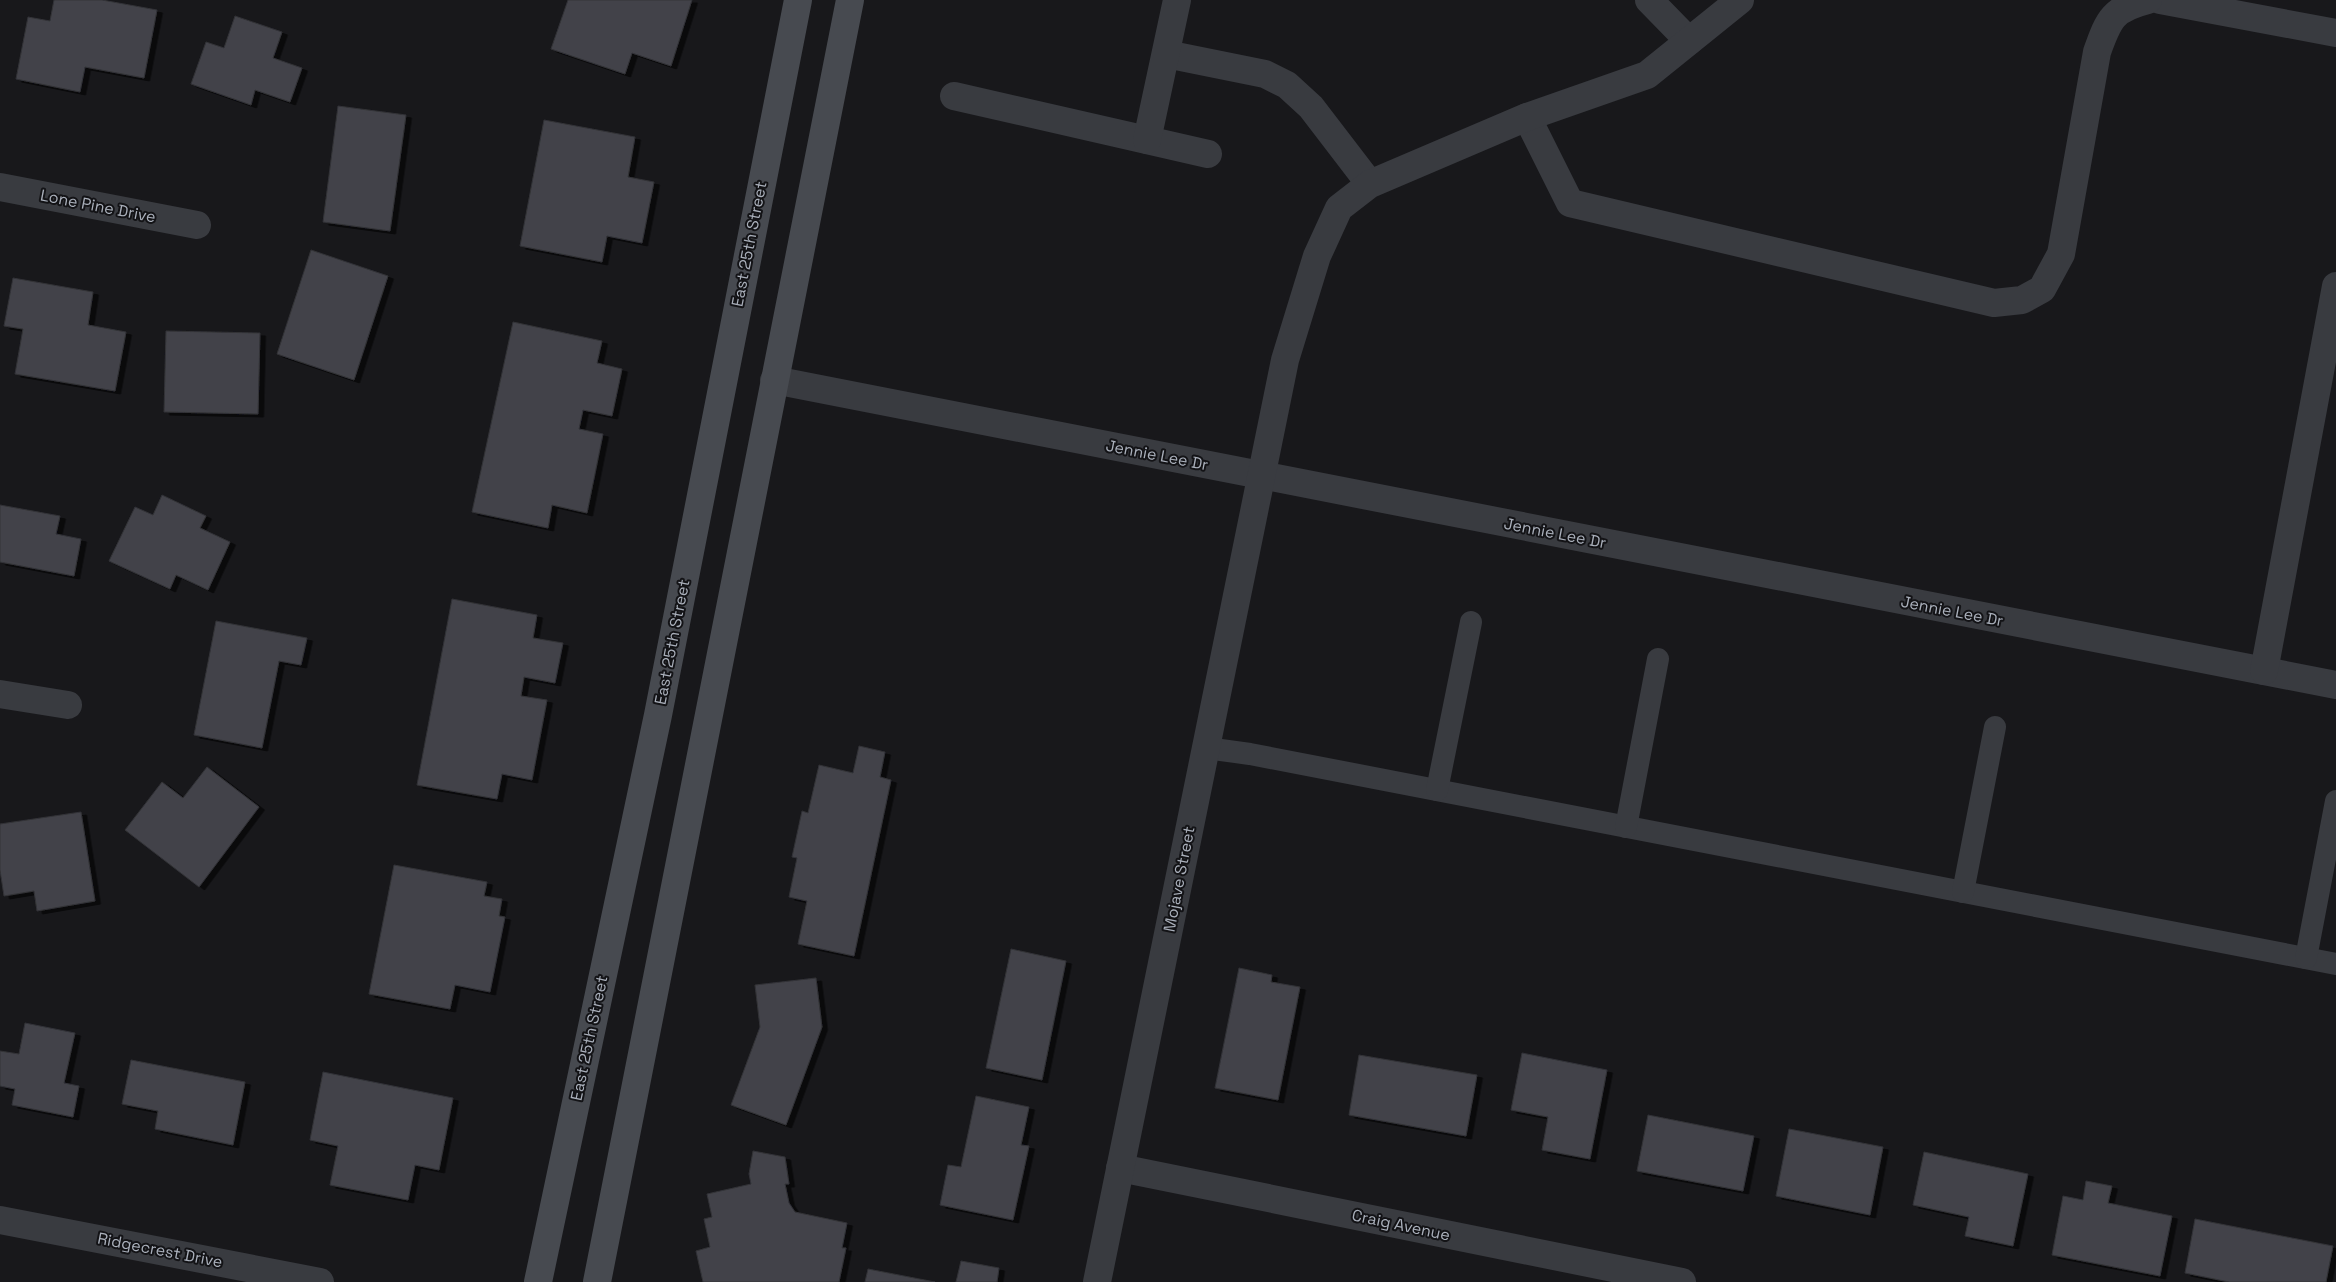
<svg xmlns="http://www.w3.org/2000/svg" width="2336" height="1282" font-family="'Space Grotesk',sans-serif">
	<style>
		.building { fill: #424348; stroke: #323237; filter: url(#shadow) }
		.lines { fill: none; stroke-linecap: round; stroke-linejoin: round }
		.lane { stroke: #393b40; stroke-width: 22 }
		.street { stroke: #393b40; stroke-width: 28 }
		.secondary { stroke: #474a50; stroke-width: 28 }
		.labels { text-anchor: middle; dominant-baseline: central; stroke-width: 4; stroke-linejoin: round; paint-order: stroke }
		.street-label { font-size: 16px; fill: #aab0bb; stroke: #131316 }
	</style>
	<defs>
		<filter id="shadow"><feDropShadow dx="5.5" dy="3" stdDeviation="0" flood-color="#0009"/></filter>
	</defs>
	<rect width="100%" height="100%" fill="#18181b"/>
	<g class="building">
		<path d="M54,0H102L157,10L144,78L85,67L80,92L16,79L28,17L50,21Z"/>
		<path d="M568,0H692L671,66L632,53L625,74L551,49Z"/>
		<path d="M235,16L282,32L273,58L302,68L290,102L255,90L251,105L191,84L206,42L224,48Z"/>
		<path d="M338,106L406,115L390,231L323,222Z"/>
		<path d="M544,120L635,137L628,177L654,182L642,243L607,236L602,262L520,246Z"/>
		<path d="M311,250L388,276L354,380L277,354Z"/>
		<path d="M13,278L93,292L88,325L126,332L115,391L15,374L23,329L4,326Z"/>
		<path d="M513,322L602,341L597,363L622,369L612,416L583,410L579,429L603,434L587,513L552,505L548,528L472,512Z"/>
		<path d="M166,331L260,333L258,414L164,412Z"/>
		<path d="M162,495L206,516L200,528L230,542L208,590L176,575L170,589L109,561L135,507L153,515Z"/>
		<path d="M0,505L60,516L56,534L81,539L74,576L0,562Z"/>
		<path d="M452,599L537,615L533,638L563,643L555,683L524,677L521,696L547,700L532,780L502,774L497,799L417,785Z"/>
		<path d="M216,621L307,638L301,665L279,661L262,748L194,735Z"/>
		<path d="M859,746L885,752L880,777L891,780L854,956L798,944L807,901L789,897L797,858L792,857L802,811L808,813L819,765L853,773Z"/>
		<path d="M207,767L259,807L199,887L125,830L162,782L183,798Z"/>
		<path d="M81,812L95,901L37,911L34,891L4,896L0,870V824Z"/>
		<path d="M394,865L487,882L484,896L502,899L499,916L505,917L490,992L455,985L450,1009L369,994Z"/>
		<path d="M1011,949L1066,961L1042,1080L986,1068Z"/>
		<path d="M1239,968L1272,975L1271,982L1300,987L1278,1100L1215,1088Z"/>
		<path d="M816,978L822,1027L786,1125L731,1105L760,1027L755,985Z"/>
		<path d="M25,1023L75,1033L64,1083L79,1086L73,1117L12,1105L15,1089L0,1086V1051L19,1054Z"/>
		<path d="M1522,1053L1607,1070L1590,1159L1542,1150L1548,1117L1511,1110Z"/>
		<path d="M1359,1055L1477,1075L1466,1136L1349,1115Z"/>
		<path d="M131,1060L245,1082L233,1145L155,1129L158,1111L122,1104Z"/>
		<path d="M323,1072L453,1098L439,1170L415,1165L408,1200L330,1185L338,1146L310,1140Z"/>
		<path d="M976,1096L1029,1107L1021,1145L1029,1146L1013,1220L940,1205L948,1165L961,1167Z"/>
		<path d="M1648,1115L1754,1136L1743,1191L1637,1171Z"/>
		<path d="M1789,1129L1883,1147L1870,1215L1776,1196Z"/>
		<path d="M753,1151L785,1157L789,1184H785L789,1203L795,1212L847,1223L842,1248H846L839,1282H703L696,1251L710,1247L704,1219L712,1217L707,1194L751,1184L749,1174Z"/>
		<path d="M1924,1152L2028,1174L2013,1246L1965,1236L1969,1217L1913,1205Z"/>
		<path d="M2086,1181L2112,1186L2108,1203L2172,1216L2160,1276L2052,1255L2063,1196L2083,1200Z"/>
		<path d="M2195,1219L2333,1246L2326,1282H2229L2185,1273Z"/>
		<path d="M961,1261L999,1268L997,1282H956Z"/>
		<path d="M868,1269L935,1282H865Z"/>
	</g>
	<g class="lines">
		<g class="lane">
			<path d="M1206,748L1250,754L2336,964"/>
			<path d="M1437,790L1471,622"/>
			<path d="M1626,827L1658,659"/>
			<path d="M1963,892L1995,727"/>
			<path d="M2306,958L2336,801"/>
		</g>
		<g class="street">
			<path d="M1649,0L1689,41"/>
			<path d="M2160,0L2336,33"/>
			<path d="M1166,54L1265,74L1287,85L1311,107L1370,184"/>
			<path d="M954,96L1208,154"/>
			<path d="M1527,117L1570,203L1994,303L2022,300L2042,289L2061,254L2097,52C2109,18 2113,9 2148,0"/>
			<path d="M1147,140L1177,0"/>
			<path d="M0,187L197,225"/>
			<path d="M774,380L2336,685"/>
			<path d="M2264,671L2336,286"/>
			<path d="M0,694L68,705"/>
			<path d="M1120,1168L1682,1282"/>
			<path d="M0,1220L320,1282"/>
			<path d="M1097,1282L1285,360L1317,256L1339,208L1370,184L1527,117L1647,75L1740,0"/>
		</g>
		<g class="secondary">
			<path d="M538,1282L658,715L798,0"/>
			<path d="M597,1282L850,0"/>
		</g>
	</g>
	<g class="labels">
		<g class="street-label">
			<text transform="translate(98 206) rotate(11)">Lone Pine Drive</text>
			<text transform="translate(749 244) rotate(-79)">East 25th Street</text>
			<text transform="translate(1157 455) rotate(11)">Jennie Lee Dr</text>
			<text transform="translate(1555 533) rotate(11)">Jennie Lee Dr</text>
			<text transform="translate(1952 611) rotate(11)">Jennie Lee Dr</text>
			<text transform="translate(672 642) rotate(-79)">East 25th Street</text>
			<text transform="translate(1179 879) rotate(-79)">Mojave Street</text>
			<text transform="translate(589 1038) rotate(-78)">East 25th Street</text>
			<text transform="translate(1401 1225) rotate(12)">Craig Avenue</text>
			<text transform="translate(160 1250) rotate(11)">Ridgecrest Drive</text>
		</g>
	</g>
</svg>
